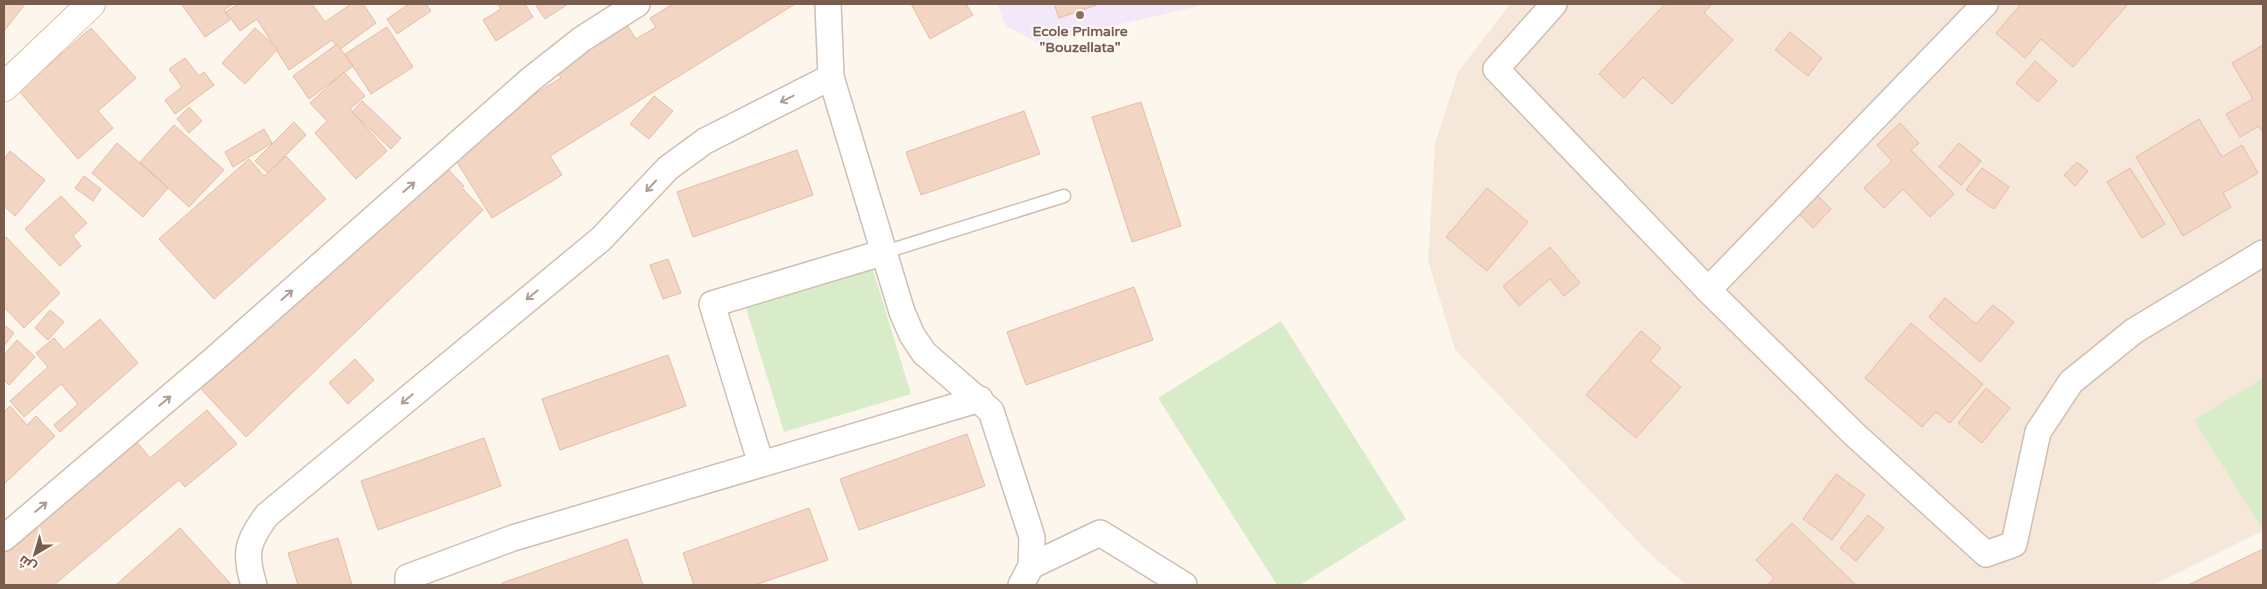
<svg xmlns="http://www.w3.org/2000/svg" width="2267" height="589" font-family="'Varela Round',Cairo,sans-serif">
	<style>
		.residential { fill: #f5e8da }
		.education { fill: #f3e8fa }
		.green { fill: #d8ecc9 }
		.building { fill: #f3d5c3; stroke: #e6bba3 }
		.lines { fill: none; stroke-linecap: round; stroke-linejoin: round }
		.service-casing { stroke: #d1beb0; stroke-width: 15 }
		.minor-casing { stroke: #d1beb0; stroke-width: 28 }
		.secondary-casing { stroke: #d6c0b0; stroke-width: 30 }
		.service { stroke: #fff; stroke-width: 12 }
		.minor { stroke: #fff; stroke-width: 25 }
		.secondary { stroke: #fff; stroke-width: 28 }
		.oneway { stroke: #af9d94 }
		.education-dot { fill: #8d6e63; stroke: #fffaf3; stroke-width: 2 }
		.labels { text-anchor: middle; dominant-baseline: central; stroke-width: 4; stroke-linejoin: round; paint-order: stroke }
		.education-label { font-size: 14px; font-weight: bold; fill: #785e54; stroke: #fffaf3 }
	</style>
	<rect width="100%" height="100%" fill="#fdf6ec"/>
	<path class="residential" d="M1510,4H2263V531L2153,585H1686L1647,551L1455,349L1428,261L1435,144L1458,72Z"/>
	<path class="education" d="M997,4H1208L1039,43L1006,26Z"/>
	<g class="green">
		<path d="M873,270L911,394L784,432L746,308Z"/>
		<path d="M1281,321L1406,519L1300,585H1277L1158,398Z"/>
		<path d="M2263,378V530L2194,420Z"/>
	</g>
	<g class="building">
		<path d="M4,4H25L4,31Z"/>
		<path d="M184,4H233L224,10L230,20L205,37L182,5Z"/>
		<path d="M238,4H312L325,22L351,4H363L376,23L339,50L332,40L289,70L257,19L240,31L226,12Z"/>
		<path d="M409,4H426L431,11L397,34L387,19Z"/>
		<path d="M498,4H525L533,17L496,41L483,20L501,9Z"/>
		<path d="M535,4H568L545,19Z"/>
		<path d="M673,4H795L550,156L562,175L492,218L448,148L561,78L554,66L625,22L636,39L656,27L650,18Z"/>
		<path d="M911,4H966L973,15L930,39Z"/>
		<path d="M1054,4H1099L1059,18Z"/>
		<path d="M1665,4H1712L1704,13L1733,40L1672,104L1643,77L1624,98L1599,74Z"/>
		<path d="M2021,4H2128L2073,67L2041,39L2025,58L1996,33Z"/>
		<path d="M387,27L413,67L371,94L345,54Z"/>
		<path d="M91,28L136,78L98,111L113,128L78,159L19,91Z"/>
		<path d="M255,28L278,49L245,84L222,63Z"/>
		<path d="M1790,32L1822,58L1808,76L1775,50Z"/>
		<path d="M337,44L353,66L309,99L293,76Z"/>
		<path d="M2263,45V133L2259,126L2240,137L2226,114L2253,99L2232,63Z"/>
		<path d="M185,58L199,76L204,72L214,85L175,114L165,100L182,87L169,69Z"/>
		<path d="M2035,61L2057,81L2038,102L2016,83Z"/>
		<path d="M344,72L365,96L350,109L387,151L356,179L315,133L327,121L310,103Z"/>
		<path d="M654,96L673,111L649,139L630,124Z"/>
		<path d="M362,101L401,138L391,149L352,112Z"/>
		<path d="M1141,102L1181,226L1132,242L1092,117Z"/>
		<path d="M189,107L202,121L189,133L177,119Z"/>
		<path d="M1024,111L1040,154L921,195L906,152Z"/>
		<path d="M2199,119L2222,157L2242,145L2258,173L2223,193L2231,207L2183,236L2136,157Z"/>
		<path d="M294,122L306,135L268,173L255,161Z"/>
		<path d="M1900,123L1919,143L1911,150L1954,194L1930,217L1903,189L1884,208L1864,188L1892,161L1877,145Z"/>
		<path d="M174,125L224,170L189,207L140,162Z"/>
		<path d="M264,129L272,143L233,167L225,152Z"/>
		<path d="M117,143L168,188L143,217L92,173Z"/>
		<path d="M1959,143L1981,161L1961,185L1939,167Z"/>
		<path d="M797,150L813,195L693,237L677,192Z"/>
		<path d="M10,151L45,180L15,216L4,206V159Z"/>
		<path d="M286,156L326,199L214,299L159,239L249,159L264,176Z"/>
		<path d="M441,162L464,186L462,188L483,210L246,437L200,388L396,200Z"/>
		<path d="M2077,162L2088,171L2075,186L2064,175Z"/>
		<path d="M1982,168L2009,187L1994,209L1966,190Z"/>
		<path d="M2130,168L2165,224L2142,238L2107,182Z"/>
		<path d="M84,176L101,189L93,201L75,188Z"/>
		<path d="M1805,183L1831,209L1813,228L1787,202Z"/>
		<path d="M1487,188L1528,222L1487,271L1446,237Z"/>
		<path d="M61,196L87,223L73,236L81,246L60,266L25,229Z"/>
		<path d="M6,237L60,293L24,328L4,307V239Z"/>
		<path d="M1550,247L1580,283L1564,296L1550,279L1519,306L1503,286Z"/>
		<path d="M668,259L681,293L663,299L650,265Z"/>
		<path d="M1134,287L1153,340L1026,385L1007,332Z"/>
		<path d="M1945,298L1976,324L1993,305L2014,322L1980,362L1929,317Z"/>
		<path d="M50,310L64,322L48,340L35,328Z"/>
		<path d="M100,319L138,363L60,432L54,425L78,404L61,384L24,417L10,401L48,367L36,353L54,338L64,350Z"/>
		<path d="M1911,323L1983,384L1950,423L1936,412L1922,427L1865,378Z"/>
		<path d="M4,325L14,333L4,346Z"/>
		<path d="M1641,331L1661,348L1650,361L1681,387L1636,438L1586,395Z"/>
		<path d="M17,340L35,357L9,385L4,380V355Z"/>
		<path d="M668,355L686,406L560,450L542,399Z"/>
		<path d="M355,359L374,380L348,404L329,383Z"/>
		<path d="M1986,388L2010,408L1982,443L1958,423Z"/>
		<path d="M10,406L27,425L36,416L55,436L4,484V410L5,411Z"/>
		<path d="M207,410L237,444L185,487L179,480L54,585H4V541L130,434L150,458Z"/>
		<path d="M967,434L985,486L859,530L840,479Z"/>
		<path d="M484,438L501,486L378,530L361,481Z"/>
		<path d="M1836,474L1865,495L1832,540L1803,519Z"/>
		<path d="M809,508L828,560L755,585H694L683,553Z"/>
		<path d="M1868,515L1884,528L1856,561L1840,548Z"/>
		<path d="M1792,523L1856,585H1768L1774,578L1756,560Z"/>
		<path d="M180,528L230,583L228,585H116Z"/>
		<path d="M338,538L352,585H298L288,553Z"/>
		<path d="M627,539L643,585H503L502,583Z"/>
		<path d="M2263,549V585H2188Z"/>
	</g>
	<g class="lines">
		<g class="service-casing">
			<path id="service" d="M885,252L1064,196"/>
		</g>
		<g class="minor-casing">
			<g id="minor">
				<path d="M828,4L831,77L902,312L912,335L924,353L991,411L1032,537L1031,566L1021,585"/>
				<path d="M1554,4L1496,69L1708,290L1853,433L1986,554L2014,544L2038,432L2071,382L2134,331L2263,253"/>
				<path d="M1708,290L1985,4"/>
				<path d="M761,464L712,304L885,252"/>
				<path d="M4,538L211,362L530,80L582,39L637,4"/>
				<path d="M1031,566L1100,533L1184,585"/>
				<path d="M254,585C244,553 247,542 267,515L601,239L668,168L705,141L831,77"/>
				<path d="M408,585V577L513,538L980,399"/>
			</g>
		</g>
		<g class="secondary-casing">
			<path id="secondary" d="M4,87L91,4"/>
		</g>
		<use href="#service" class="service"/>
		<use href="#minor" class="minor"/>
		<use href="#secondary" class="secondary"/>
	</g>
	<defs><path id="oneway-shaft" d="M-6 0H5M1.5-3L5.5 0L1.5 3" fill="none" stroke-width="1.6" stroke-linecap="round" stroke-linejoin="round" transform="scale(1.25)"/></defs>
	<g class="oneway">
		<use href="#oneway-shaft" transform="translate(787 99) rotate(153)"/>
		<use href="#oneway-shaft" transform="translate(651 186) rotate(133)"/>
		<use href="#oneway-shaft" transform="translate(409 187) rotate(-41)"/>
		<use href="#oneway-shaft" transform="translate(287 295) rotate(-41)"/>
		<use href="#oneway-shaft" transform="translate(532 295) rotate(141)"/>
		<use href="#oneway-shaft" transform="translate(407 399) rotate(140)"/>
		<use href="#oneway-shaft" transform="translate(165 401) rotate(-40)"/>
		<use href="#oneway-shaft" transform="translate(41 507) rotate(-40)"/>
	</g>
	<circle class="education-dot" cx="1080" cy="15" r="5"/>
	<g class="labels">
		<g class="education-label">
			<text x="1080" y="31">Ecole Primaire<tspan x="1080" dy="16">"Bouzellata"</tspan></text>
		</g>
	</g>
	<rect width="2267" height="589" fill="none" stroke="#7a5c4d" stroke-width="10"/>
	<g transform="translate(35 554) rotate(218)" stroke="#fffaf3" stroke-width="4" paint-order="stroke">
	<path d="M0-4L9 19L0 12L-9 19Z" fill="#7a5c4d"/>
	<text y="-8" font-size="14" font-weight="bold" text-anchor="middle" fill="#7a5c4d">ش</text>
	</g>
</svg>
